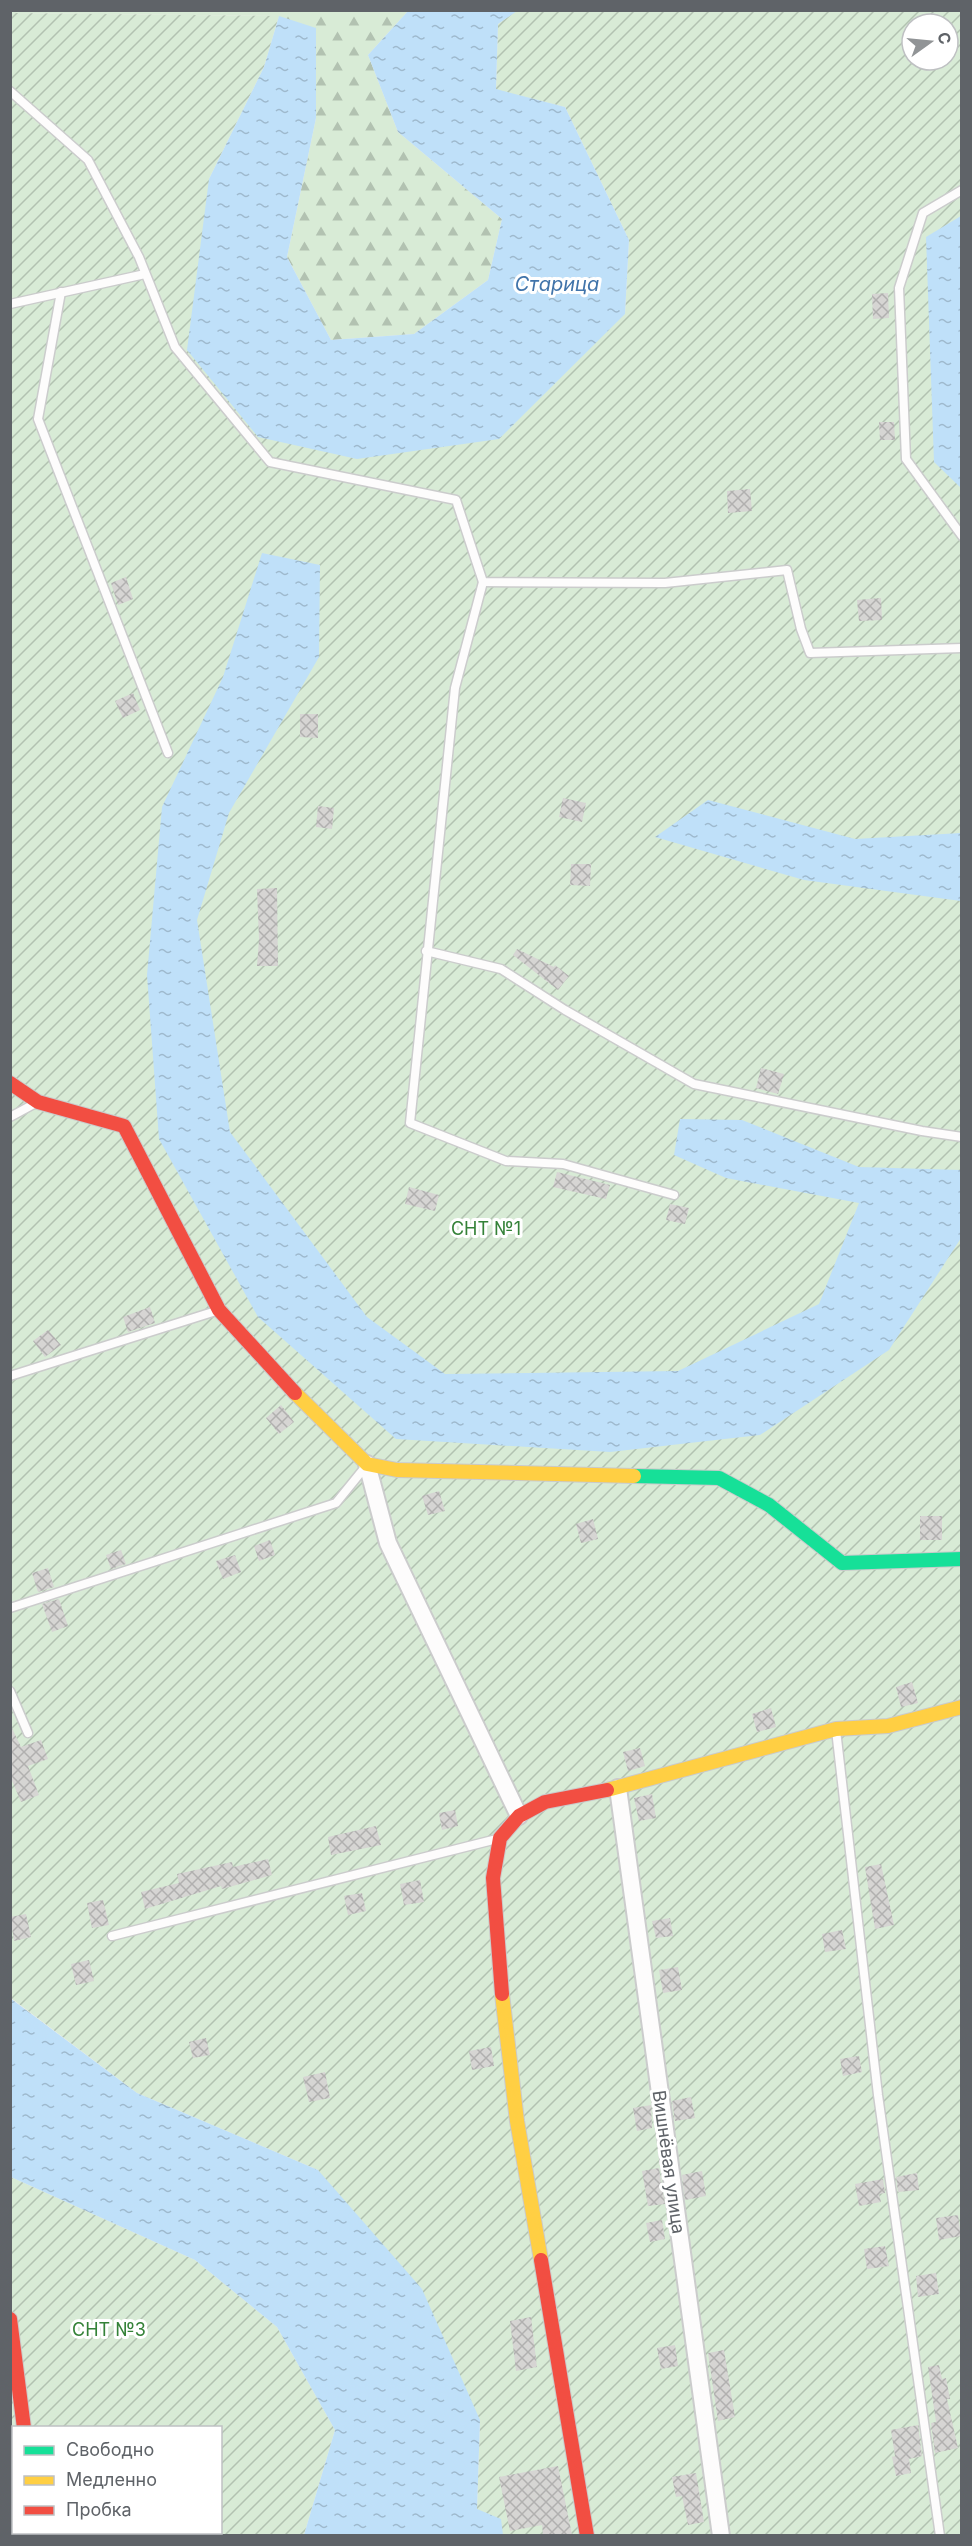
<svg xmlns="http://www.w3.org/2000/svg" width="972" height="2546" font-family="Inter,sans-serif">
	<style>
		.forest { fill: url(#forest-firs) }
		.garden { fill: url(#garden-furrows); fill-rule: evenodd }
		.water { fill: url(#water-ripples) }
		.building { fill: url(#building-cross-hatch) }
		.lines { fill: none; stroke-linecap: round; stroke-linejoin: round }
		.lane-casing { stroke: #cbcccc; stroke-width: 11 }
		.street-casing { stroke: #cbcccc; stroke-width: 20 }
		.fast-casing { stroke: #cacacb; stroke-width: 16 }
		.slow-casing { stroke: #cacacb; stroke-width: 16 }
		.jam-casing { stroke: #cacacb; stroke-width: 16 }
		.lane { stroke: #fdfcfc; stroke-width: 8 }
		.street { stroke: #fdfcfc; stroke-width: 16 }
		.fast { stroke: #16e098; stroke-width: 14 }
		.slow { stroke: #ffcf43; stroke-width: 14 }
		.jam { stroke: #f24e42; stroke-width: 14 }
		.labels { text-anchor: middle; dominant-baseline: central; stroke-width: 6; stroke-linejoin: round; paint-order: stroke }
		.park-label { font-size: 18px; fill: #348238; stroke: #fff }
		.street-label { font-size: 18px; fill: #5f6368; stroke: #fff }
		.water-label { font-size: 20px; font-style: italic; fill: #4174aa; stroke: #fff }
	</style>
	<defs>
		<pattern id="forest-firs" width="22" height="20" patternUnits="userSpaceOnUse" patternTransform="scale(1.5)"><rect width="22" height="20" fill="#d8ebd6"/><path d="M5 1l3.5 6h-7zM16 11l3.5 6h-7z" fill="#b2c2b1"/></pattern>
		<pattern id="garden-furrows" width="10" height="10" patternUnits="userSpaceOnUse" patternTransform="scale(1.5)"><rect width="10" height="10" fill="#d8ebd6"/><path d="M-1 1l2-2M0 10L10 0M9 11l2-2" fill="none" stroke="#b2c2b1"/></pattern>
		<pattern id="water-ripples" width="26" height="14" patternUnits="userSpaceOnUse" patternTransform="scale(1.5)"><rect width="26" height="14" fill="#bfe0f9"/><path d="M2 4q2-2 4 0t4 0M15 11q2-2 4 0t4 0" fill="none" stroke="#9eb9cd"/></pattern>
		<pattern id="building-cross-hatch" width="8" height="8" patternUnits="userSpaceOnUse" patternTransform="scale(1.5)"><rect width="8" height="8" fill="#d6d5d3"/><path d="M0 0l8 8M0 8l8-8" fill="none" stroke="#b1b0af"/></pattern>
	</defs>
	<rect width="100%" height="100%" fill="#efeeea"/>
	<path class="forest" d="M11,10L408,11L368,55L398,132L502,219L488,280L414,334L331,340L287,257L316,118L278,16L11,13Z"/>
	<g class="garden">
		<path d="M517,10L961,11V2535H500H503L477,2509L480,2420L318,2170L137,2093L11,1998L10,13L279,16L264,67L209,179L258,437L625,314L629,240L565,107L496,90L498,24ZM912,24H948V60H912Z"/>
		<path d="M11,2177L195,2260L277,2327L335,2430L304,2535L11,2536ZM14,2428H220V2532H14Z"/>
	</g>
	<g class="water">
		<path d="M408,11H517L498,24L496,89L565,107L629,240L625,314L499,439L357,459L258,437L187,350L209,179L264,67L279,16L316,28V118L287,257L331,340L414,334L488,280L502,219L398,132L368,55Z"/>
		<path d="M961,216V488L934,462L926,237Z"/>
		<path d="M262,553L320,565L319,657L229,813L197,920L230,1132L367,1317L445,1374L678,1371L819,1304L859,1203L726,1178L674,1155L680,1119L742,1120L859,1167L961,1170V1238L889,1350L760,1435L610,1452L396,1439L258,1317L159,1139L147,975L162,807L223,677Z"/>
		<path d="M708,800L855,839L961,833V901L804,880L655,837Z"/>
		<path d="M10,1998L137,2093L318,2170L422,2289L480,2420L477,2509L501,2519L503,2535H304L335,2430L277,2327L195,2260L11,2177Z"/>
	</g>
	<g class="building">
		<path d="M888,293L889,318L873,319L872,294Z"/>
		<path d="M879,422H894L895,440H880Z"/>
		<path d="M750,489L752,511L728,513L727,491Z"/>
		<path d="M126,577L133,599L118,605L111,583Z"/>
		<path d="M881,598L882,620L859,621L857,600Z"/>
		<path d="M133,693L140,710L123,718L115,701Z"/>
		<path d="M300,714H318V738L300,737Z"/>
		<path d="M563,798L586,803L582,822L559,817Z"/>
		<path d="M318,806L334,808L332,829L316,827Z"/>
		<path d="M571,864H591L590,886L570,885Z"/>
		<path d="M277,888L278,966H257L259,939L257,889Z"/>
		<path d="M517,949L554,967L555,965L569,976L558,990L513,955Z"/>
		<path d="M761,1068L784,1074L778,1094L756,1088Z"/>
		<path d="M557,1172L610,1185L606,1199L553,1187Z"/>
		<path d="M409,1187L439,1195L435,1211L405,1204Z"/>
		<path d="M670,1204L689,1208L685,1224L666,1220Z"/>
		<path d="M150,1307L155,1323L128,1332L123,1317Z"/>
		<path d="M48,1330L61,1345L45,1357L33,1341Z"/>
		<path d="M281,1405L294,1422L279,1434L266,1418Z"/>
		<path d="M439,1491L445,1511L428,1515L422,1496Z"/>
		<rect x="920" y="1516" width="22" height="24"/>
		<path d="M593,1519L598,1539L581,1543L576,1524Z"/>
		<path d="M270,1540L275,1555L259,1561L254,1546Z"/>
		<path d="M121,1550L126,1564L111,1569L106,1555Z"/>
		<path d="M235,1555L241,1572L223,1579L216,1561Z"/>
		<path d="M48,1568L54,1587L38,1592L32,1573Z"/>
		<path d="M59,1599L68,1626L52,1632L42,1604Z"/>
		<path d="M912,1682L918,1703L901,1707L896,1687Z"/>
		<path d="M771,1708L776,1727L757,1732L752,1714Z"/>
		<path d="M10,1724L21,1747L41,1740L48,1759L28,1766L39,1795L21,1802L10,1776Z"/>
		<path d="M640,1748L645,1766L628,1771L623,1752Z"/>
		<path d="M652,1794L656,1818L639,1821L634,1798Z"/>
		<path d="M455,1810L458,1826L442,1830L439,1813Z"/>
		<path d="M376,1826L381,1845L331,1855L328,1837Z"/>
		<path d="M268,1859L272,1875L222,1889L221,1886L145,1909L141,1892L179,1883L177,1874L232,1862L233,1867Z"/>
		<path d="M881,1864L894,1925L875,1929L865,1867Z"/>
		<path d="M420,1880L424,1902L404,1905L400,1884Z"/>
		<path d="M362,1893L366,1911L348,1915L344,1896Z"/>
		<path d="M103,1900L109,1925L92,1928L87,1903Z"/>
		<path d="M26,1914L31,1937L14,1941L10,1917Z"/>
		<path d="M670,1918L673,1936L656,1938L652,1921Z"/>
		<path d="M842,1930L846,1949L825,1952L822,1934Z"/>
		<path d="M89,1960L94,1981L76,1985L71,1964Z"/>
		<path d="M678,1967L682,1990L663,1993L659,1970Z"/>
		<path d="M206,2038L210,2055L193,2058L189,2042Z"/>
		<path d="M491,2047L494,2066L472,2070L469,2051Z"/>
		<path d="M859,2056L862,2072L843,2076L840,2059Z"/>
		<path d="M325,2072L330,2098L309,2102L303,2077Z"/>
		<path d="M691,2097L695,2118L675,2121L672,2101Z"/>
		<path d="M651,2105L652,2128L637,2131L633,2108Z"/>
		<path d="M659,2168L665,2204L648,2206L642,2171Z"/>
		<path d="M702,2171L706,2196L685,2200L682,2175Z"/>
		<path d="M917,2173L919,2190L898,2192L896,2177Z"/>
		<path d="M883,2179L885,2193L879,2194L881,2202L859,2206L855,2184Z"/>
		<path d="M958,2215L961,2236L939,2240L936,2218Z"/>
		<path d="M662,2220L665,2239L650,2242L646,2223Z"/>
		<path d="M885,2246L889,2266L867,2269L864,2249Z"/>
		<path d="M936,2273L939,2294L918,2297L916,2276Z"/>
		<path d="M531,2317L537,2367L516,2371L510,2321Z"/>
		<path d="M675,2345L678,2366L661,2369L657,2348Z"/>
		<path d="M724,2350L735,2417L718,2421L708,2353Z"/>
		<path d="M939,2365L942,2379L946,2378L950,2399H947L958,2448L935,2453L931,2423L936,2422L928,2367Z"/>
		<path d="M918,2425L922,2456L909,2459L911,2473L896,2476L892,2457L895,2456L891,2430Z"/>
		<path d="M558,2466L572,2535H543L542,2525L510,2531L499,2477Z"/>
		<path d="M696,2473L704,2522L688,2525L682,2496L676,2497L672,2477Z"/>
	</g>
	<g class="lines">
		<g class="lane-casing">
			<g id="lane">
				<path d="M10,91L88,160L139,257L175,347L270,462L456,500L483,582L665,583L787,570L801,629L810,653L962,648"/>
				<path d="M962,190L923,213L899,288L906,459L962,536"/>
				<path d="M61,292L38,419L168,753"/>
				<path d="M10,304L145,274"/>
				<path d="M483,582L455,688L410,1123L506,1161L563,1164L674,1195"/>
				<path d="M426,951L501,969L565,1010L694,1084L922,1131L962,1137"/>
				<path d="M10,1117L34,1104"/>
				<path d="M10,1376L216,1311"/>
				<path d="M10,1608L336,1503L366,1466"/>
				<path d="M10,1691L28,1733"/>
				<path d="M836,1730L878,2095L940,2536"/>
				<path d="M112,1936L497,1839"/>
			</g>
		</g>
		<g class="street-casing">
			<g id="street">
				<path d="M367,1464L388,1543L519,1816"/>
				<path d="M618,1788L721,2536"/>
				<path d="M38,2532V2536"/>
			</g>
		</g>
		<g class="fast-casing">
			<path id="fast" d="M634,1476L719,1478L769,1505L842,1563L962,1559"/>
		</g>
		<g class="slow-casing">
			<g id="slow">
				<path d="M295,1393L367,1464L397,1470L634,1476"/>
				<path d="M607,1790L836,1729L888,1726L962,1707"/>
				<path d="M502,1994L517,2121L541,2260"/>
			</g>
		</g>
		<g class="jam-casing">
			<g id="jam">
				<path d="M10,1083L38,1102L124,1126L219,1310L295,1393"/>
				<path d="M502,1994L493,1878L500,1838L519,1816L545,1802L607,1790"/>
				<path d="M541,2260L587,2536"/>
				<path d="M10,2319L24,2428"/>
			</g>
		</g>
		<use href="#lane" class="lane"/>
		<use href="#street" class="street"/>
		<use href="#fast" class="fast"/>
		<use href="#slow" class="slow"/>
		<use href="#jam" class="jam"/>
	</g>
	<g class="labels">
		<g class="park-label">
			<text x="486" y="1228">СНТ №1</text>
			<text x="109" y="2329">СНТ №3</text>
		</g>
		<g class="street-label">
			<text transform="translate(669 2162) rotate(82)">Вишнёвая улица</text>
		</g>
		<g class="water-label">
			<text x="557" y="284">Старица</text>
		</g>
	</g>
	<rect width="972" height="2546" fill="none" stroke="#5f6368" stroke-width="24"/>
	<rect x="12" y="2426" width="210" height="108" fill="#ffffff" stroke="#bfc1c3" stroke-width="1.5"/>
	<rect x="24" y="2446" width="30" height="9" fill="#16e098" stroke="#bfc1c3" stroke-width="1.5"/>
	<text x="66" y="2456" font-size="18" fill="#5f6368">Свободно</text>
	<rect x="24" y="2476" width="30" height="9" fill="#ffcf43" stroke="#bfc1c3" stroke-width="1.5"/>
	<text x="66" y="2486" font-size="18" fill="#5f6368">Медленно</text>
	<rect x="24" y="2506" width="30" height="9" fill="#f24e42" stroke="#bfc1c3" stroke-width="1.5"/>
	<text x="66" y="2516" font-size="18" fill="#5f6368">Пробка</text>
	<g transform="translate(930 42) rotate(75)"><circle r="28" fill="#ffffff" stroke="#bfc1c3" stroke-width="1.5"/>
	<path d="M0-4.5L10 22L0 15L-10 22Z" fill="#919496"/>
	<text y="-9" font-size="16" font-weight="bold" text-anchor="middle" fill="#5f6368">С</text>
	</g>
</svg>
